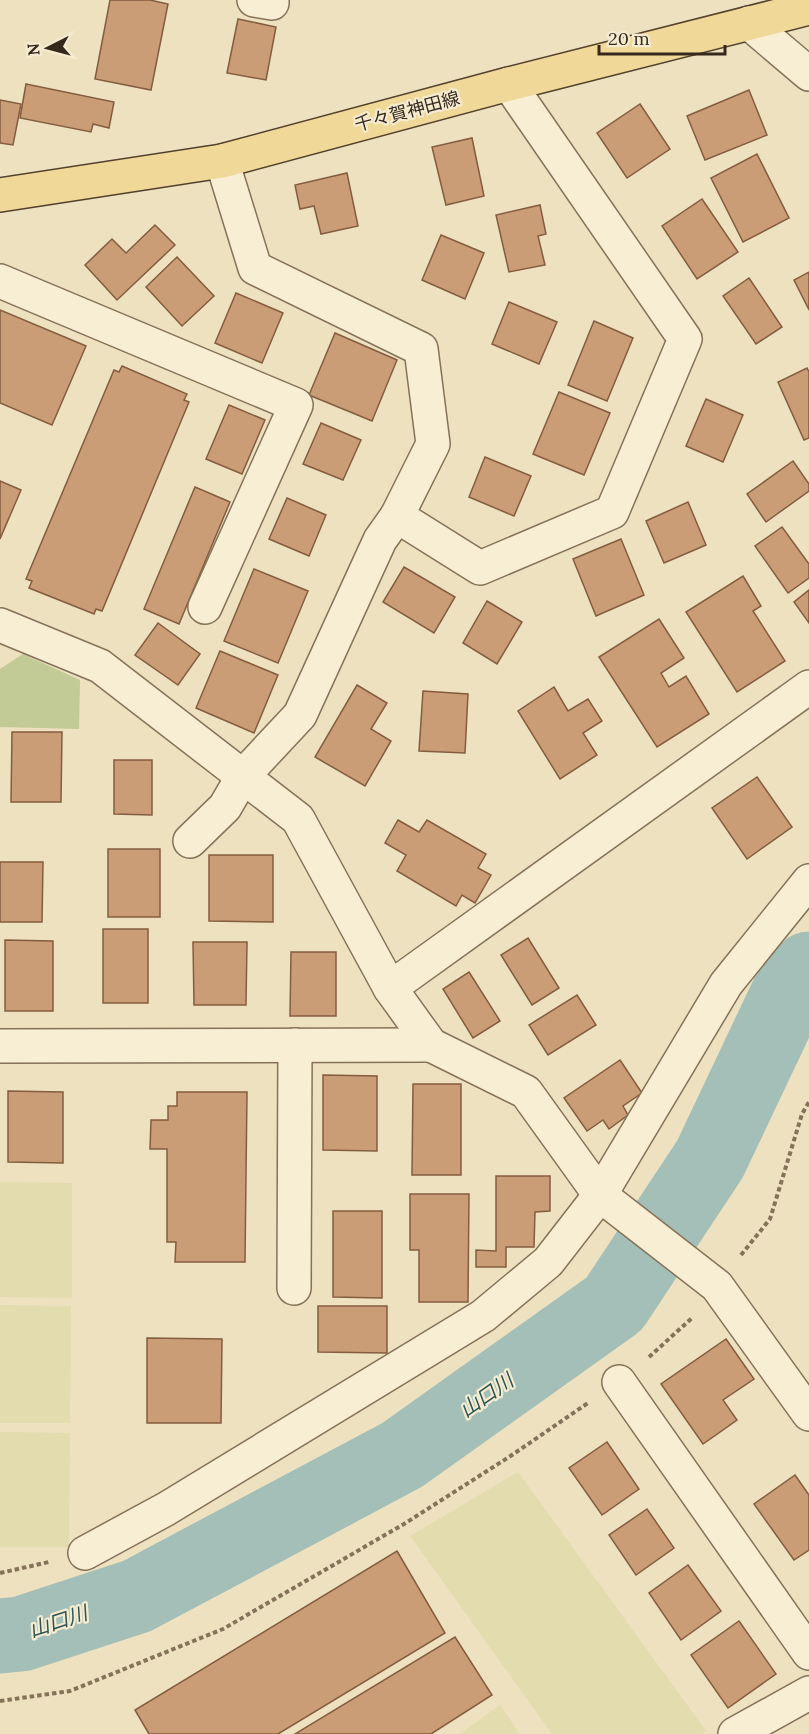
<svg xmlns="http://www.w3.org/2000/svg" width="809" height="1734" font-family="Lora,'Noto Sans JP',serif">
	<style>
		.farmland { fill: #e2dcae }
		.green { fill: #c2ca95 }
		.lines { fill: none; stroke-linecap: round; stroke-linejoin: round }
		.river { stroke: #a3bfb8; stroke-width: 75 }
		.building { fill: #ca9d77; stroke: #845d3f; stroke-width: 1.5 }
		.minor-casing { stroke: #857259; stroke-width: 36 }
		.major-casing { stroke: #53402d; stroke-width: 36 }
		.path { stroke: #857259; stroke-width: 4; stroke-dasharray: 4.5 3; stroke-linecap: butt }
		.minor { stroke: #f8eed3; stroke-width: 33 }
		.major { stroke: #f0d898; stroke-width: 33 }
		.labels { text-anchor: middle; dominant-baseline: central; stroke-width: 4.5; stroke-linejoin: round; paint-order: stroke }
		.street-label { font-size: 18px; fill: #35291d; stroke: #f4ebd0 }
		.water-label { font-size: 20px; font-style: italic; fill: #2c5554; stroke: #f4ebd0 }
	</style>
	<rect width="100%" height="100%" fill="#ede1c0"/>
	<g class="farmland">
		<path d="M0,1182L72,1183V1298L0,1297Z"/>
		<path d="M0,1305L71,1306L70,1423H0Z"/>
		<path d="M0,1432L70,1433L69,1547H0Z"/>
		<path d="M518,1472L706,1731L701,1734H552L410,1536Z"/>
		<path d="M500,1705L520,1734H460Z"/>
	</g>
	<path class="green" d="M23,654L80,680L79,729L0,727V669Z"/>
	<g class="lines">
		<path class="river" d="M0,1636L21,1634L137,1596L402,1455L614,1304L710,1159L792,986L809,969"/>
	</g>
	<g class="building">
		<path d="M110,0H150L168,4L151,90L95,79Z"/>
		<path d="M238,19L276,27L266,80L227,73Z"/>
		<path d="M26,84L114,102L109,128L93,124L91,132L20,118Z"/>
		<path d="M749,90L767,135L705,160L687,116Z"/>
		<path d="M0,100L21,104L13,145L0,143Z"/>
		<path d="M640,104L670,149L627,178L597,133Z"/>
		<path d="M472,138L484,196L446,205L432,147Z"/>
		<path d="M757,154L789,218L743,242L711,178Z"/>
		<path d="M347,173L358,226L321,234L314,206L300,209L295,185Z"/>
		<path d="M702,199L738,252L697,279L662,226Z"/>
		<path d="M540,205L546,234L538,236L545,265L509,272L496,215Z"/>
		<path d="M155,225L175,245L117,300L85,265L112,239L126,253Z"/>
		<path d="M441,235L484,253L465,299L422,280Z"/>
		<path d="M177,257L214,296L182,326L146,287Z"/>
		<path d="M809,272V310L794,280Z"/>
		<path d="M749,278L782,327L756,344L723,296Z"/>
		<path d="M236,293L283,313L262,363L215,343Z"/>
		<path d="M509,302L557,322L539,364L492,344Z"/>
		<path d="M0,310L86,346L52,425L0,403Z"/>
		<path d="M594,321L633,338L607,401L568,385Z"/>
		<path d="M335,333L397,360L372,421L309,395Z"/>
		<path d="M122,366L187,394L184,400L189,402L102,611L96,609L94,614L29,588L32,581L26,579L114,370L119,372Z"/>
		<path d="M807,368L809,372V438L804,440L778,382Z"/>
		<path d="M559,392L610,413L584,475L533,454Z"/>
		<path d="M706,399L743,415L723,462L686,446Z"/>
		<path d="M229,405L265,420L242,474L206,459Z"/>
		<path d="M321,423L361,440L343,480L303,464Z"/>
		<path d="M485,457L531,476L514,516L469,497Z"/>
		<path d="M793,461L809,484V491L766,522L747,494Z"/>
		<path d="M0,481L21,490L0,539Z"/>
		<path d="M195,487L230,502L179,624L144,609Z"/>
		<path d="M287,498L326,515L309,556L269,539Z"/>
		<path d="M688,502L706,545L664,563L646,521Z"/>
		<path d="M782,527L809,564V578L788,593L755,546Z"/>
		<path d="M621,539L644,595L596,616L573,559Z"/>
		<path d="M404,567L455,597L434,633L383,602Z"/>
		<path d="M254,569L308,591L278,663L224,641Z"/>
		<path d="M743,576L761,606L753,611L785,661L737,692L686,612Z"/>
		<path d="M809,590V623L794,602Z"/>
		<path d="M487,601L522,622L497,664L463,643Z"/>
		<path d="M659,619L684,658L661,673L669,687L686,676L709,714L657,747L599,657Z"/>
		<path d="M158,623L200,654L178,685L135,655Z"/>
		<path d="M220,651L278,675L254,733L196,708Z"/>
		<path d="M357,685L387,703L371,729L391,741L365,786L315,757Z"/>
		<path d="M554,687L568,711L588,699L602,721L583,733L597,755L560,779L518,711Z"/>
		<path d="M423,691L468,694L465,753L419,751Z"/>
		<path d="M12,732H62L61,802H11Z"/>
		<path d="M114,760H152V815L114,814Z"/>
		<path d="M757,777L792,827L747,859L712,808Z"/>
		<path d="M398,820L419,832L427,820L486,854L478,868L491,875L475,903L462,895L456,906L397,871L406,855L385,843Z"/>
		<rect x="108" y="849" width="52" height="68"/>
		<path d="M209,855H273V922L209,921Z"/>
		<path d="M0,862H43L42,922H0Z"/>
		<rect x="103" y="929" width="45" height="74"/>
		<path d="M528,938L559,988L532,1005L501,955Z"/>
		<path d="M5,940L53,941V1011H5Z"/>
		<path d="M193,942H247L246,1005H194Z"/>
		<path d="M291,952H336V1016H290Z"/>
		<path d="M469,972L500,1021L473,1038L443,989Z"/>
		<path d="M577,995L596,1025L548,1055L529,1025Z"/>
		<path d="M620,1060L642,1093L623,1106L628,1115L609,1129L603,1120L587,1131L564,1098Z"/>
		<path d="M323,1075L377,1076V1151L323,1150Z"/>
		<path d="M413,1084H461V1175H412Z"/>
		<path d="M8,1091L63,1092V1163L8,1162Z"/>
		<path d="M177,1092H247L245,1262H175L176,1242H167V1149H150L151,1120H168V1106H177Z"/>
		<path d="M496,1176H550V1211L535,1212L534,1247H506V1267H476V1250L496,1251Z"/>
		<path d="M410,1194H469L468,1302H419V1250H410Z"/>
		<path d="M333,1211H382V1298L333,1297Z"/>
		<path d="M318,1306H387V1353L318,1352Z"/>
		<path d="M147,1338L222,1339L221,1423H147Z"/>
		<path d="M726,1339L754,1379L723,1400L737,1420L703,1444L661,1384Z"/>
		<path d="M607,1442L639,1489L602,1515L569,1468Z"/>
		<path d="M795,1475L809,1495V1550L794,1560L754,1504Z"/>
		<path d="M647,1509L674,1548L636,1575L609,1535Z"/>
		<path d="M397,1551L445,1633L278,1734H149L135,1710Z"/>
		<path d="M688,1565L721,1611L681,1640L649,1593Z"/>
		<path d="M739,1621L776,1674L728,1708L691,1655Z"/>
		<path d="M455,1637L492,1695L431,1734H295Z"/>
	</g>
	<g class="lines">
		<g class="minor-casing">
			<g id="minor">
				<path d="M254,0L272,3V0"/>
				<path d="M749,23L809,74"/>
				<path d="M222,161L255,268L421,349L433,444L397,516L480,568L612,512L685,339L509,84"/>
				<path d="M0,281L296,405L205,607"/>
				<path d="M0,625L100,666L298,819L390,988L431,1045L526,1092L600,1195L717,1286L809,1414"/>
				<path d="M190,841L225,807L243,776L300,715L380,540L397,516"/>
				<path d="M390,988L809,687"/>
				<path d="M0,1046L431,1045"/>
				<path d="M294,1288L295,1045"/>
				<path d="M619,1382L809,1653"/>
				<path d="M85,1553L166,1509L483,1316L548,1262L600,1195L726,984L809,881"/>
				<path d="M735,1734L809,1693"/>
			</g>
		</g>
		<g class="major-casing">
			<path id="major" d="M0,195L222,161L509,84L809,8"/>
		</g>
		<g class="path">
			<path d="M741,1255L770,1219L802,1114L809,1102"/>
			<path d="M649,1357L692,1318"/>
			<path d="M0,1573L49,1562"/>
			<path d="M0,1701L70,1691L223,1629L404,1524L509,1457L588,1403"/>
		</g>
		<use href="#minor" class="minor"/>
		<use href="#major" class="major"/>
	</g>
	<g class="labels">
		<g class="street-label">
			<text transform="translate(407 111) rotate(-15)">千々賀神田線</text>
		</g>
		<g class="water-label">
			<text transform="translate(486 1395) rotate(-35)">山口川</text>
			<text transform="translate(58 1621) rotate(-18)">山口川</text>
		</g>
	</g>
	<g transform="translate(48 48) rotate(264)" stroke="#f4ebd0" stroke-width="4.5" paint-order="stroke">
	<path d="M0-4.5L10 22L0 15L-10 22Z" fill="#35291d"/>
	<text y="-9" font-size="16" font-weight="bold" text-anchor="middle" fill="#35291d">N</text>
	</g>
	<path d="M599 45v9h126v-9" fill="none" stroke="#35291d" stroke-width="3"/>
	<text x="608" y="45" font-size="18" fill="#35291d" stroke="#f4ebd0" stroke-width="4.5" paint-order="stroke">20 m</text>
</svg>
